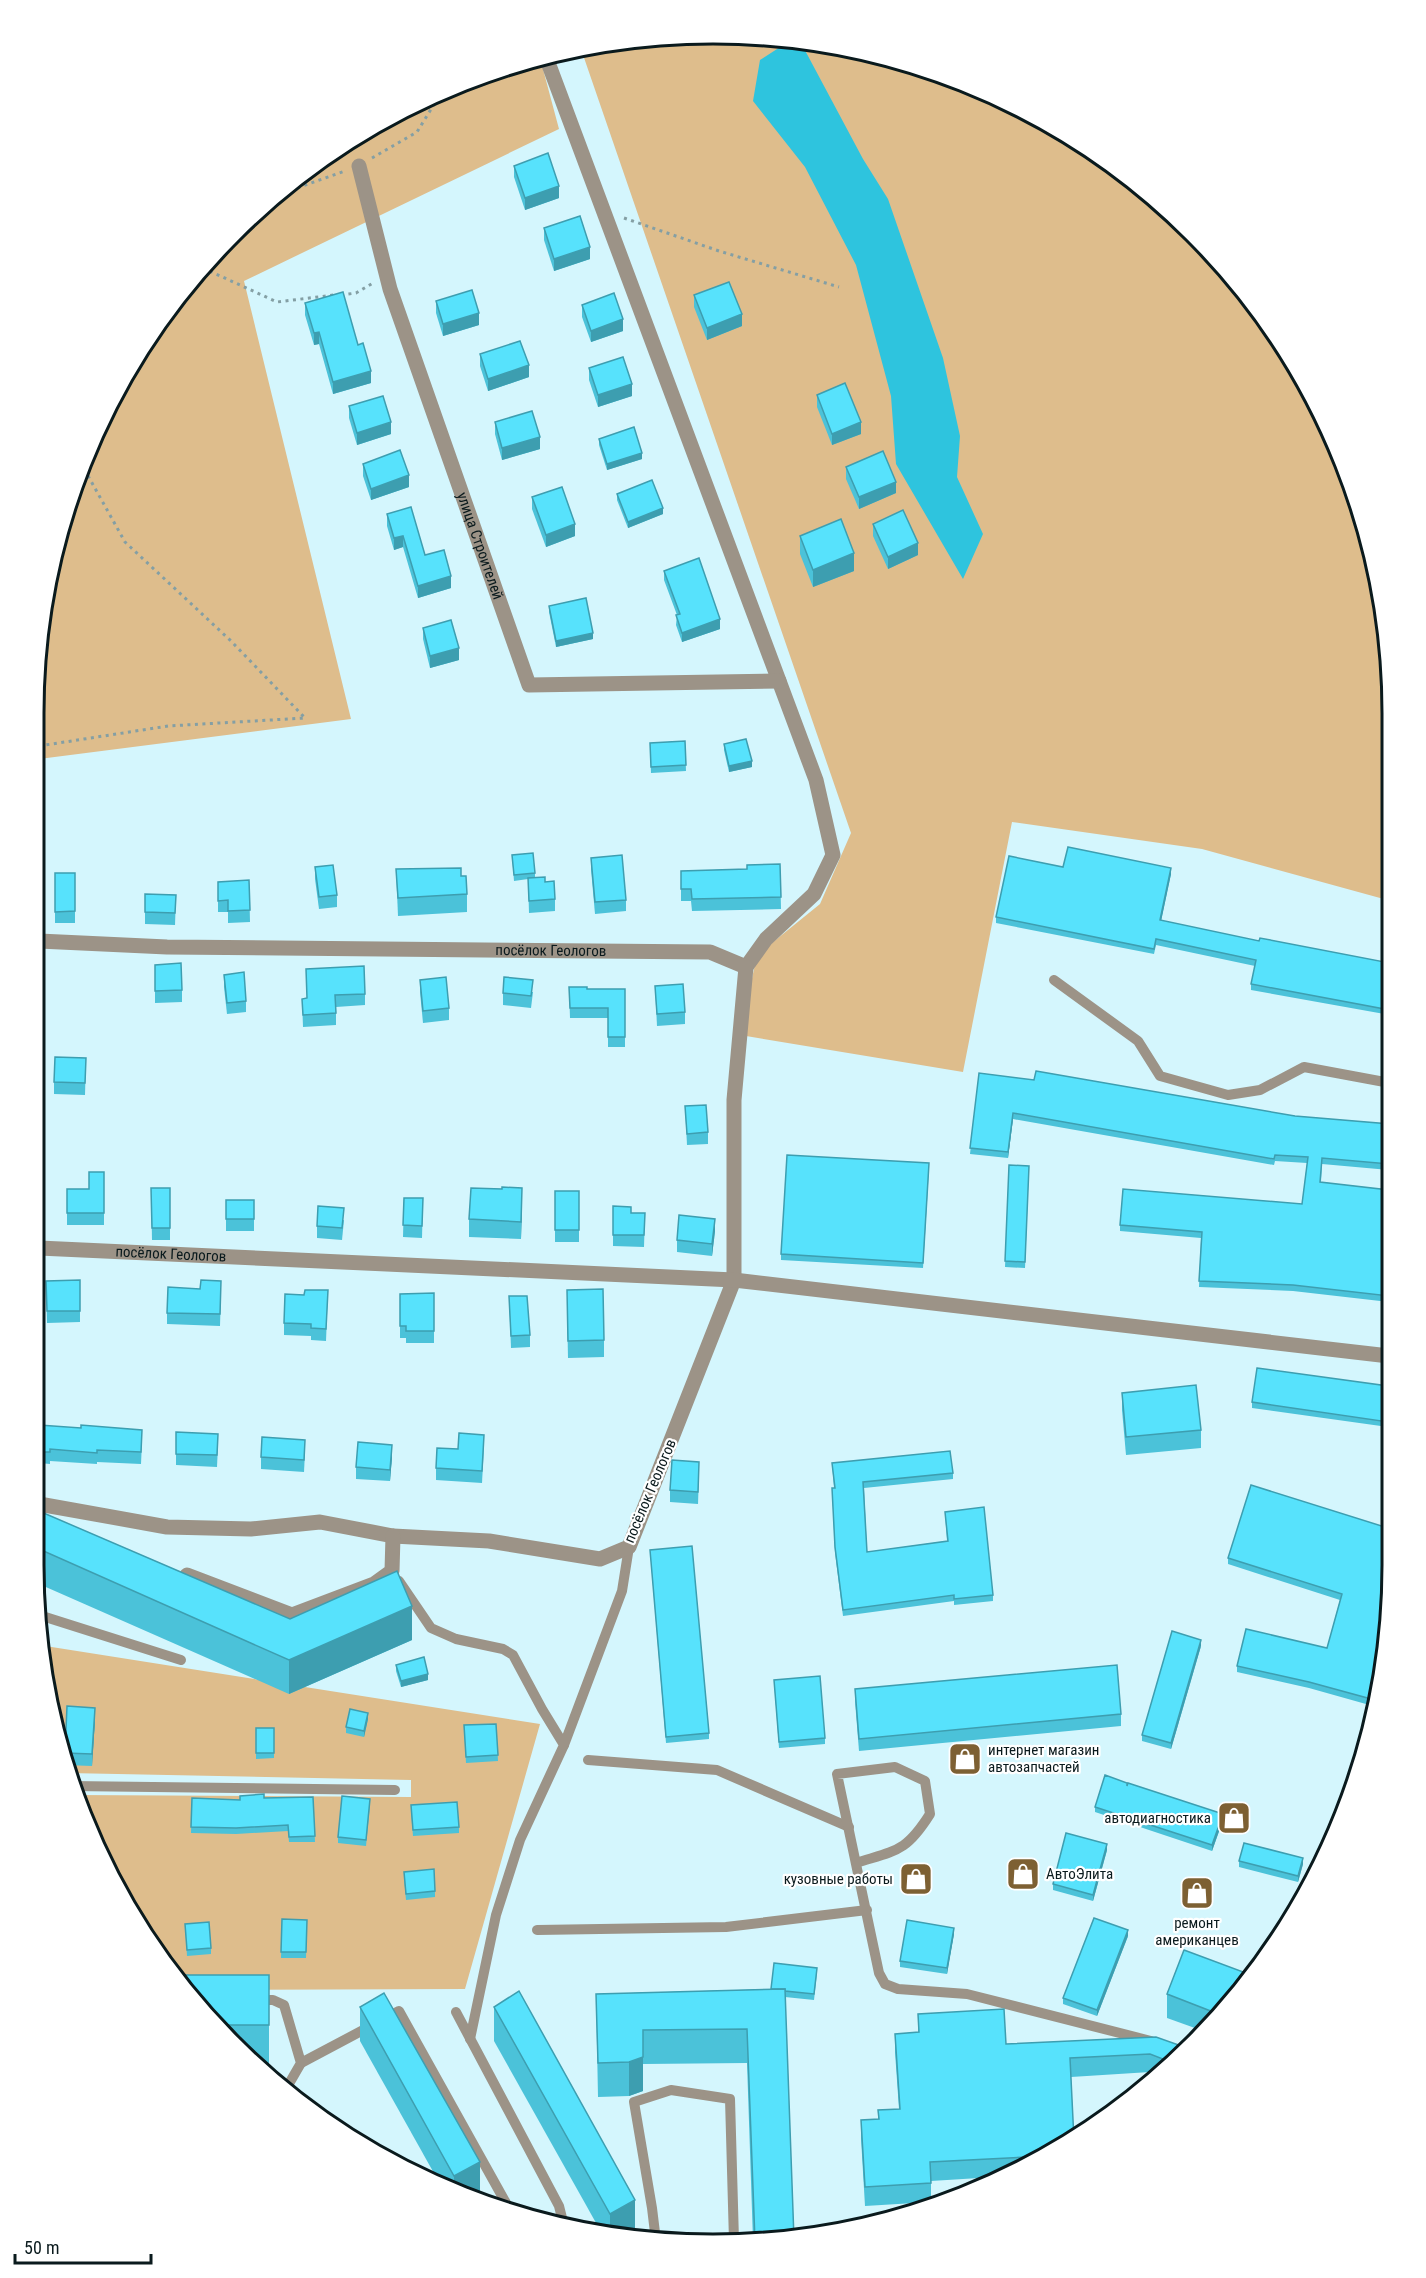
<svg xmlns="http://www.w3.org/2000/svg" width="1426" height="2278" font-family="'Roboto Condensed',sans-serif">
	<style>
		.green { fill: #debd8c }
		.water { fill: #2ec4de }
		.lines { fill: none; stroke-linecap: round; stroke-linejoin: round }
		.path { stroke: #849fa4; stroke-width: 3; stroke-dasharray: 3 4.5; stroke-linecap: butt }
		.service { stroke: #9c9387; stroke-width: 10 }
		.minor { stroke: #9c9387; stroke-width: 15 }
		.wall { fill: #4bc2d9 }
		.shaded-wall { fill: #3d9eb0 }
		.building { fill: #57e2fc; stroke: #3d9eb0; stroke-width: 1.5 }
		.labels { text-anchor: middle; dominant-baseline: central; stroke-width: 4.5; stroke-linejoin: round; paint-order: stroke }
		.street-label { font-size: 15px; fill: #0a1a1d; stroke: #fff }
		.poi-label { font-size: 15px; fill: #0a1a1d; stroke: #fff; text-anchor: start }
		.rim { fill: none; stroke: #0a1a1d; stroke-width: 3 }
	</style>
	<rect width="100%" height="100%" fill="#d4f6fd"/>
	<g class="green">
		<path d="M758,34L889,56L1014,103L1127,174L1224,265L1302,373L1357,495L1392,668L1391,901L1202,849L1012,822L963,1072L740,1035L757,955L820,904L851,833L581,49L625,39Z"/>
		<path d="M540,58L559,129L244,281L351,719L39,759V625L85,452L174,299L265,202L373,124L495,69Z"/>
		<path d="M39,1645L540,1724L465,1989L186,1990L148,1943L75,1795L411,1797V1780L67,1773L39,1654Z"/>
	</g>
	<path class="water" d="M791,40L800,41L863,159L888,199L943,358L960,436L957,477L983,534L963,579L896,464L891,396L856,265L805,167L753,101L760,60Z"/>
	<g class="lines">
		<g class="path">
			<path d="M372,158L417,132L441,93"/>
			<path d="M269,198L345,171"/>
			<path d="M624,218L719,251L839,287"/>
			<path d="M203,268L277,302L334,295"/>
			<path d="M341,295L356,293L373,283"/>
			<path d="M39,746L168,726L305,718L231,641L125,542L82,465"/>
		</g>
		<g class="service">
			<path d="M1054,980L1138,1041L1160,1076L1228,1095L1260,1090L1304,1067L1390,1083"/>
			<path d="M399,1581L431,1628L456,1639L503,1649L513,1655L542,1709L564,1745L520,1840L496,1915L470,2039"/>
			<path d="M39,1615L181,1660"/>
			<path d="M564,1745L622,1591L629,1547"/>
			<path d="M588,1760L717,1770L849,1827"/>
			<path d="M70,1786L395,1790"/>
			<path d="M856,1863C897,1850 906,1852 930,1814L925,1781L895,1767L837,1774L879,1973L885,1984L898,1989L967,1994L1151,2041"/>
			<path d="M537,1930L726,1927L867,1910"/>
			<path d="M255,2000H273L284,2005L301,2063L290,2082L280,2088"/>
			<path d="M456,2012L559,2206L563,2222"/>
			<path d="M301,2063L399,2011L511,2212"/>
			<path d="M656,2241L652,2208L634,2102L671,2090L730,2099L734,2241"/>
		</g>
		<g class="minor">
			<path d="M546,57L816,780L833,855L814,894L766,939L746,967"/>
			<path id="s1" d="M359,166L390,289L529,685L779,681"/>
			<path id="s2" d="M39,941L167,947L710,952L746,967L734,1100V1280L629,1547L600,1559L489,1541L393,1536L320,1522L251,1529L167,1527L39,1504"/>
			<path id="s3" d="M39,1248L734,1280L1389,1356"/>
			<path d="M187,1575L292,1615L374,1584L392,1571L393,1536"/>
		</g>
	</g>
	<g class="wall">
		<path d="M514,166L559,198L525,210L514,177Z"/>
		<path d="M544,228L590,259L554,271L544,240Z"/>
		<path d="M694,295L742,326L707,340L694,307Z"/>
		<path d="M436,301L479,325L443,336L436,313Z"/>
		<path d="M305,303L371,383L333,394L319,344L314,345L305,315Z"/>
		<path d="M582,305L623,331L591,342L582,317Z"/>
		<path d="M480,354L529,377L488,391L480,366Z"/>
		<path d="M589,368L632,396L598,407L589,380Z"/>
		<path d="M817,395L861,434L832,445L817,407Z"/>
		<path d="M349,406L391,434L357,445L349,418Z"/>
		<path d="M495,422L540,449L502,460L495,434Z"/>
		<path d="M599,439L642,459L607,470L599,445Z"/>
		<path d="M363,464L409,487L371,500L363,476Z"/>
		<path d="M846,467L896,493L859,509L846,479Z"/>
		<path d="M617,494L663,514L628,528L617,500Z"/>
		<path d="M532,497L575,536L546,547L532,509Z"/>
		<path d="M387,514L425,555L451,588L418,598L403,547L394,550L387,526Z"/>
		<path d="M873,524L918,555L888,569L873,536Z"/>
		<path d="M800,536L854,571L813,587L800,554Z"/>
		<path d="M664,571L720,629L682,642L676,625L677,615L664,580Z"/>
		<path d="M549,606L593,639L556,647L549,612Z"/>
		<path d="M423,628L459,660L430,668L423,639Z"/>
		<path d="M685,741L686,771L651,773L650,743Z"/>
		<path d="M724,744L752,767L729,772L724,750Z"/>
		<path d="M512,855L535,873V877L545,882L555,899V911L529,913L528,879L514,881Z"/>
		<path d="M591,858L626,900V911L595,914L591,869Z"/>
		<path d="M780,864L781,909L692,911L691,901H681V871L747,869Z"/>
		<path d="M315,867L337,895V907L319,909L315,879Z"/>
		<path d="M1063,867L1171,874L1161,921L1259,941L1390,963V1015L1251,990V984L1255,966L1156,945L1154,954L996,923V917Z"/>
		<path d="M396,869L461,876L467,894V912L398,916Z"/>
		<rect x="55" y="873" width="20" height="50"/>
		<path d="M249,880L250,922L228,923V912H218V882Z"/>
		<path d="M145,894L176,895L175,925L145,924Z"/>
		<path d="M155,965L182,990V1002L155,1003Z"/>
		<path d="M306,969L365,994V1005L336,1007V1025L303,1027L302,999L307,998Z"/>
		<path d="M224,975L246,1001V1012L227,1014L224,987Z"/>
		<path d="M420,980L449,1008V1020L423,1023L420,992Z"/>
		<path d="M655,986L685,1012V1024L657,1026Z"/>
		<path d="M569,987L587,989H625V1047H608V1018H570Z"/>
		<path d="M533,992L531,1008L503,1005V993Z"/>
		<path d="M86,1058L85,1095L54,1094V1082Z"/>
		<path d="M979,1073L1295,1116L1390,1124L1389,1170L1322,1164L1321,1182L1389,1190V1302L1293,1291L1199,1287L1201,1238L1120,1231V1225L1302,1204L1307,1163L1275,1161L1274,1165L1013,1119L1008,1158L970,1154Z"/>
		<path d="M685,1106L708,1132V1144L687,1145Z"/>
		<path d="M1009,1165L1029,1166L1025,1268L1005,1267Z"/>
		<path d="M929,1169L923,1268L781,1260V1254Z"/>
		<path d="M104,1172V1225H67V1189H89Z"/>
		<path d="M151,1188H170V1240H152Z"/>
		<rect x="555" y="1191" width="24" height="51"/>
		<path d="M404,1198H423L422,1238L403,1237Z"/>
		<path d="M254,1200V1231H226V1219Z"/>
		<path d="M522,1205L521,1239L469,1237V1219Z"/>
		<path d="M613,1206L631,1213H645L644,1247L613,1246Z"/>
		<path d="M344,1220L342,1240L317,1238V1226Z"/>
		<path d="M715,1231L712,1256L677,1252V1240Z"/>
		<path d="M46,1281L80,1311V1322L47,1323Z"/>
		<path d="M328,1290L326,1341L311,1340V1336L284,1335V1323Z"/>
		<path d="M221,1292L220,1326L167,1324V1313Z"/>
		<path d="M434,1293V1343H406V1338H400V1294Z"/>
		<path d="M509,1296L530,1335V1347L511,1348Z"/>
		<path d="M567,1308L604,1340V1357L568,1358Z"/>
		<path d="M1388,1386V1427L1252,1408V1402Z"/>
		<path d="M1122,1393L1201,1430V1448L1126,1455L1122,1410Z"/>
		<path d="M39,1425L142,1442L141,1464L97,1462V1464L50,1461V1464L39,1463Z"/>
		<path d="M218,1445L217,1467L176,1465V1454Z"/>
		<path d="M484,1446L482,1483L436,1480V1468L458,1449Z"/>
		<path d="M305,1452L304,1472L261,1469V1457Z"/>
		<path d="M392,1457L390,1481L356,1479V1467Z"/>
		<path d="M832,1463L953,1473V1479L864,1488L867,1552L947,1541L945,1512L993,1595V1601L954,1605V1601L843,1616L835,1553L832,1488H834Z"/>
		<path d="M699,1474L698,1504L670,1502V1490Z"/>
		<path d="M39,1511L290,1619L412,1640L289,1694L39,1584Z"/>
		<path d="M1388,1528L1387,1653L1373,1706L1309,1688L1237,1672V1666L1327,1648L1340,1600L1228,1564V1558Z"/>
		<path d="M650,1550L709,1733V1739L666,1743Z"/>
		<path d="M1201,1646L1171,1749L1142,1741V1735Z"/>
		<path d="M396,1665L428,1680L401,1687L396,1671Z"/>
		<path d="M774,1680L825,1738V1744L779,1748Z"/>
		<path d="M855,1689L1121,1714V1726L859,1751L855,1701Z"/>
		<path d="M368,1719L364,1737L346,1733V1727Z"/>
		<path d="M95,1720L92,1766L65,1765V1753Z"/>
		<path d="M496,1724L498,1761L466,1763L464,1725Z"/>
		<path d="M256,1728H274V1758L256,1759Z"/>
		<path d="M1127,1786L1223,1820L1212,1851L1095,1812V1807Z"/>
		<path d="M313,1797L315,1842H289L288,1831L236,1834L191,1833L192,1798L240,1800Z"/>
		<path d="M370,1805L366,1846L338,1843V1837Z"/>
		<path d="M411,1811L459,1827V1833L413,1836Z"/>
		<path d="M1107,1850L1093,1901L1053,1890V1884Z"/>
		<path d="M1239,1861L1303,1864L1298,1882L1239,1867Z"/>
		<path d="M404,1878L435,1891V1897L406,1900Z"/>
		<path d="M282,1919L307,1920L306,1958H281Z"/>
		<path d="M185,1924L211,1948V1954L187,1956Z"/>
		<path d="M954,1934L947,1974L900,1967V1961Z"/>
		<path d="M1128,1936L1097,2016L1063,2004V1998Z"/>
		<path d="M817,1973L814,2000L785,1997L794,2239L753,2241L747,2063L643,2064V2091L629,2096L598,2097L596,1994L771,1989Z"/>
		<path d="M174,1975L269,2025V2073H263L232,2046Z"/>
		<path d="M1252,1979L1206,2032L1167,2018V1994Z"/>
		<path d="M360,2007L480,2196L473,2199L440,2184L360,2041Z"/>
		<path d="M494,2007L635,2234L632,2236L600,2230L494,2041Z"/>
		<path d="M918,2014L1006,2044L1190,2049L1158,2075L1150,2072L1071,2077L1074,2140L1013,2175L1011,2176L931,2181V2202L865,2206L861,2138V2120L878,2119V2110L899,2109L895,2052V2034L918,2032Z"/>
	</g>
	<g class="shaded-wall">
		<path d="M559,186V198L525,210V198Z"/>
		<path d="M590,247V259L554,271V259Z"/>
		<path d="M479,313V325L443,336V324Z"/>
		<path d="M742,314V326L707,340V328Z"/>
		<path d="M623,319V331L591,342V331Z"/>
		<path d="M319,332V344L314,345V333Z"/>
		<path d="M529,365V377L488,391V379Z"/>
		<path d="M371,371V383L333,394V382Z"/>
		<path d="M632,384V396L598,407V395Z"/>
		<path d="M391,422V434L357,445V433Z"/>
		<path d="M861,422V434L832,445V434Z"/>
		<path d="M540,437V449L502,460V448Z"/>
		<path d="M642,453V459L607,470V464Z"/>
		<path d="M409,475V487L371,500V489Z"/>
		<path d="M896,482V493L859,509V497Z"/>
		<path d="M663,508V514L628,528V522Z"/>
		<path d="M575,524V536L546,547V535Z"/>
		<path d="M403,536V547L394,550V538Z"/>
		<path d="M918,543V555L888,569V557Z"/>
		<path d="M854,553V571L813,587V570Z"/>
		<path d="M451,576V588L418,598V586Z"/>
		<path d="M720,619V629L682,642V633Z"/>
		<path d="M593,633V639L556,647V641Z"/>
		<path d="M459,648V660L430,668V656Z"/>
		<path d="M752,761V767L729,772V766Z"/>
		<path d="M1171,868V874L1160,926V920Z"/>
		<path d="M1013,1113V1119L1008,1158V1152Z"/>
		<path d="M522,1188V1205L521,1239V1222Z"/>
		<path d="M715,1219V1231L712,1256V1244Z"/>
		<path d="M392,1445V1457L390,1481V1470Z"/>
		<path d="M412,1606V1640L289,1694V1660Z"/>
		<path d="M1201,1640V1646L1171,1749V1743Z"/>
		<path d="M428,1674V1680L401,1687V1681Z"/>
		<path d="M95,1708V1720L92,1766V1754Z"/>
		<path d="M368,1713V1719L364,1737V1731Z"/>
		<path d="M1223,1814V1820L1212,1851V1845Z"/>
		<path d="M1107,1844V1850L1093,1901V1895Z"/>
		<path d="M1303,1858V1864L1298,1882V1876Z"/>
		<path d="M954,1928V1934L947,1974V1968Z"/>
		<path d="M1128,1930V1936L1097,2016V2010Z"/>
		<path d="M643,2057V2091L629,2096V2062Z"/>
		<path d="M480,2162V2196L473,2199L454,2191V2176Z"/>
		<path d="M635,2200V2234L632,2236L610,2232V2214Z"/>
	</g>
	<g class="building">
		<path d="M548,153L559,186L525,198L514,166Z"/>
		<path d="M580,216L590,247L554,259L544,228Z"/>
		<path d="M729,282L742,314L707,328L694,295Z"/>
		<path d="M472,290L479,313L443,324L436,301Z"/>
		<path d="M343,292L358,345L363,343L371,371L333,382L319,332L314,333L305,303Z"/>
		<path d="M614,293L623,319L591,331L582,305Z"/>
		<path d="M520,341L529,365L488,379L480,354Z"/>
		<path d="M623,357L632,384L598,395L589,368Z"/>
		<path d="M845,383L861,422L832,434L817,395Z"/>
		<path d="M383,396L391,422L357,433L349,406Z"/>
		<path d="M532,411L540,437L502,448L495,422Z"/>
		<path d="M634,427L642,453L607,464L599,439Z"/>
		<path d="M400,450L409,475L371,489L363,464Z"/>
		<path d="M883,451L896,482L859,497L846,467Z"/>
		<path d="M652,480L663,508L628,522L617,494Z"/>
		<path d="M562,487L575,524L546,535L532,497Z"/>
		<path d="M411,507L425,555L444,550L451,576L418,586L403,536L394,538L387,514Z"/>
		<path d="M903,510L918,543L888,557L873,524Z"/>
		<path d="M841,519L854,553L813,570L800,536Z"/>
		<path d="M699,558L720,619L682,633L676,615L680,614L664,571Z"/>
		<path d="M586,598L593,633L556,641L549,606Z"/>
		<path d="M451,620L459,648L430,656L423,628Z"/>
		<path d="M746,739L752,761L729,766L724,744Z"/>
		<path d="M685,741L686,765L651,767L650,743Z"/>
		<path d="M1068,847L1171,868L1160,920L1259,941L1260,938L1390,963V1010L1251,984L1256,960L1156,939L1154,949L996,917L1009,856L1063,867Z"/>
		<path d="M533,853L535,873L514,875L512,855Z"/>
		<path d="M622,855L626,900L595,902L591,858Z"/>
		<path d="M780,864L781,897L692,899L691,889H681V871L747,869V865Z"/>
		<path d="M333,865L337,895L319,897L315,867Z"/>
		<path d="M461,868V876H466L467,894L398,898L396,869Z"/>
		<path d="M55,873H75V911L55,912Z"/>
		<path d="M545,877V882L554,881L555,899L529,901L528,878Z"/>
		<path d="M249,880L250,910L228,911V900L218,901V882Z"/>
		<path d="M145,894L176,895L175,913L145,912Z"/>
		<path d="M181,963L182,990L155,991V965Z"/>
		<path d="M364,966L365,994L335,995L336,1013L303,1015L302,999L307,998L306,969Z"/>
		<path d="M244,972L246,1001L227,1003L224,975Z"/>
		<path d="M446,977L449,1008L423,1011L420,980Z"/>
		<path d="M504,977L533,980L531,996L503,993Z"/>
		<path d="M683,984L685,1012L657,1014L655,986Z"/>
		<path d="M569,987H587V989H625V1037H608V1008H570Z"/>
		<path d="M55,1057L86,1058L85,1083L54,1082Z"/>
		<path d="M1036,1071L1295,1116L1390,1124L1389,1164L1322,1158L1320,1182L1389,1190V1296L1293,1285L1199,1281L1202,1232L1120,1225L1123,1189L1302,1204L1308,1157L1275,1155L1274,1159L1013,1113L1008,1152L970,1148L979,1073L1034,1080Z"/>
		<path d="M706,1105L708,1132L687,1134L685,1106Z"/>
		<path d="M787,1155L929,1163L923,1263L781,1254Z"/>
		<path d="M1009,1165L1029,1166L1025,1262L1005,1261Z"/>
		<path d="M89,1172H104V1213H67V1189H89Z"/>
		<path d="M502,1187L522,1188L521,1222L469,1219L471,1188L502,1189Z"/>
		<path d="M151,1188H170V1228H152Z"/>
		<rect x="555" y="1191" width="24" height="39"/>
		<path d="M404,1198H423L422,1226L403,1225Z"/>
		<rect x="226" y="1200" width="28" height="19"/>
		<path d="M318,1206L344,1208L342,1228L317,1226Z"/>
		<path d="M613,1206L631,1207V1213H645L644,1235H613Z"/>
		<path d="M679,1215L715,1219L712,1244L677,1240Z"/>
		<path d="M80,1280V1311H47L46,1281Z"/>
		<path d="M201,1280L221,1281L220,1314L167,1313L168,1287L200,1289Z"/>
		<path d="M603,1289L604,1340L568,1341L567,1290Z"/>
		<path d="M305,1290H328L326,1329L311,1328V1324L284,1323L285,1294L304,1295Z"/>
		<path d="M434,1293V1331H406V1326H400V1294Z"/>
		<path d="M509,1296H527L530,1335L511,1336Z"/>
		<path d="M1257,1368L1388,1386V1422L1252,1402Z"/>
		<path d="M1196,1385L1201,1430L1126,1437L1122,1393Z"/>
		<path d="M39,1425L81,1428V1425L142,1430L141,1452L97,1450V1453L50,1449V1452H39Z"/>
		<path d="M176,1432L218,1434L217,1455L176,1454Z"/>
		<path d="M459,1433L484,1435L482,1471L436,1468L437,1448L458,1449Z"/>
		<path d="M262,1437L305,1440L304,1460L261,1457Z"/>
		<path d="M358,1442L392,1445L390,1470L356,1467Z"/>
		<path d="M950,1451L953,1473L863,1482L867,1552L948,1541L945,1512L984,1507L993,1595L954,1599V1595L843,1610L835,1547L832,1488H835L832,1463Z"/>
		<path d="M672,1460L699,1462L698,1492L670,1490Z"/>
		<path d="M1251,1485L1388,1528L1387,1653L1375,1700L1309,1682L1237,1666L1246,1629L1327,1648L1342,1594L1228,1558Z"/>
		<path d="M39,1511L290,1619L397,1571L412,1606L289,1660L39,1549Z"/>
		<path d="M692,1546L709,1733L666,1737L650,1550Z"/>
		<path d="M1172,1631L1201,1640L1171,1743L1142,1735Z"/>
		<path d="M424,1657L428,1674L401,1681L396,1665Z"/>
		<path d="M1117,1665L1121,1714L859,1739L855,1689Z"/>
		<path d="M820,1676L825,1738L779,1742L774,1680Z"/>
		<path d="M67,1706L95,1708L92,1754L65,1753Z"/>
		<path d="M350,1709L368,1713L364,1731L346,1727Z"/>
		<path d="M496,1724L498,1755L466,1757L464,1725Z"/>
		<rect x="256" y="1728" width="18" height="25"/>
		<path d="M1105,1775L1127,1783V1786L1128,1783L1223,1814L1212,1845L1095,1807Z"/>
		<path d="M264,1794V1798L313,1797L315,1836L289,1837L288,1825L236,1828L191,1827L192,1798L240,1800V1796Z"/>
		<path d="M342,1796L370,1799L366,1840L338,1837Z"/>
		<path d="M457,1802L459,1827L413,1830L411,1805Z"/>
		<path d="M1066,1833L1107,1844L1093,1895L1053,1884Z"/>
		<path d="M1244,1843L1303,1858L1298,1876L1239,1861Z"/>
		<path d="M434,1869L435,1891L406,1894L404,1872Z"/>
		<path d="M1094,1918L1128,1930L1097,2010L1063,1998Z"/>
		<path d="M282,1919L307,1920L306,1952H281Z"/>
		<path d="M907,1920L954,1928L947,1968L900,1961Z"/>
		<path d="M209,1922L211,1948L187,1950L185,1924Z"/>
		<path d="M1184,1950L1254,1976L1221,2015L1167,1994Z"/>
		<path d="M774,1963L817,1968L814,1994L785,1991V1989H771Z"/>
		<path d="M174,1975H269V2025H215Z"/>
		<path d="M785,1989L794,2239L755,2241L747,2029L643,2030V2057L629,2062L598,2063L596,1994Z"/>
		<path d="M519,1991L635,2200L610,2214L494,2007Z"/>
		<path d="M384,1993L480,2162L454,2176L360,2007Z"/>
		<path d="M1004,2009L1006,2044L1156,2037L1190,2049L1173,2063L1150,2054L1070,2058L1074,2140L1047,2156L930,2162L931,2183L865,2187L861,2120L879,2119L878,2110L900,2109L895,2034L919,2032L918,2014Z"/>
	</g>
	<defs>
		<g id="shop-square" transform="scale(1.725)"><rect x="-9" y="-9" width="18" height="18" rx="4" fill="#7d6033" stroke="#fff"/><path d="M-5-2.5h2.3a2.7 3.5 0 0 1 5.4 0H5L5.5 6h-11ZM-1.5-2.5h3a1.5 2.3 0 0 0-3 0Z" fill="#fff"/></g>
	</defs>
	<g fill-rule="evenodd">
		<use href="#shop-square" x="965" y="1759"/>
		<use href="#shop-square" x="1234" y="1818"/>
		<use href="#shop-square" x="1023" y="1874"/>
		<use href="#shop-square" x="916" y="1879"/>
		<use href="#shop-square" x="1197" y="1893"/>
	</g>
	<g class="labels">
		<g class="street-label">
			<text stroke="none"><textPath href="#s1" startOffset="399">улица Строителей</textPath></text>
			<text stroke="none"><textPath href="#s2" startOffset="512">посёлок Геологов</textPath></text>
			<text stroke="none"><textPath href="#s3" startOffset="132">посёлок Геологов</textPath></text>
			<text transform="translate(650 1491) rotate(-67)">посёлок Геологов</text>
		</g>
		<g class="poi-label">
			<text x="988" y="1750">интернет магазин<tspan x="988" dy="17">автозапчастей</tspan></text>
			<text x="1211" y="1818" text-anchor="end">автодиагностика</text>
			<text x="1046" y="1874">АвтоЭлита</text>
			<text x="893" y="1879" text-anchor="end">кузовные работы</text>
			<text x="1197" y="1923" text-anchor="middle">ремонт<tspan x="1197" dy="17">американцев</tspan></text>
		</g>
	</g>
	<path d="M0 0H1426V2278H0ZM713 44H713A669 669 0 0 1 1382 713V1565A669 669 0 0 1 713 2234H713A669 669 0 0 1 44 1565V713A669 669 0 0 1 713 44Z" fill="#fff" fill-rule="evenodd"/>
	<path class="rim" d="M713 44H713A669 669 0 0 1 1382 713V1565A669 669 0 0 1 713 2234H713A669 669 0 0 1 44 1565V713A669 669 0 0 1 713 44Z"/>
	<path d="M15 2254v9h136v-9" fill="none" stroke="#0a1a1d" stroke-width="3"/>
	<text x="24" y="2254" font-size="18" fill="#0a1a1d" stroke="#ffffff" stroke-width="4.5" paint-order="stroke">50 m</text>
</svg>
